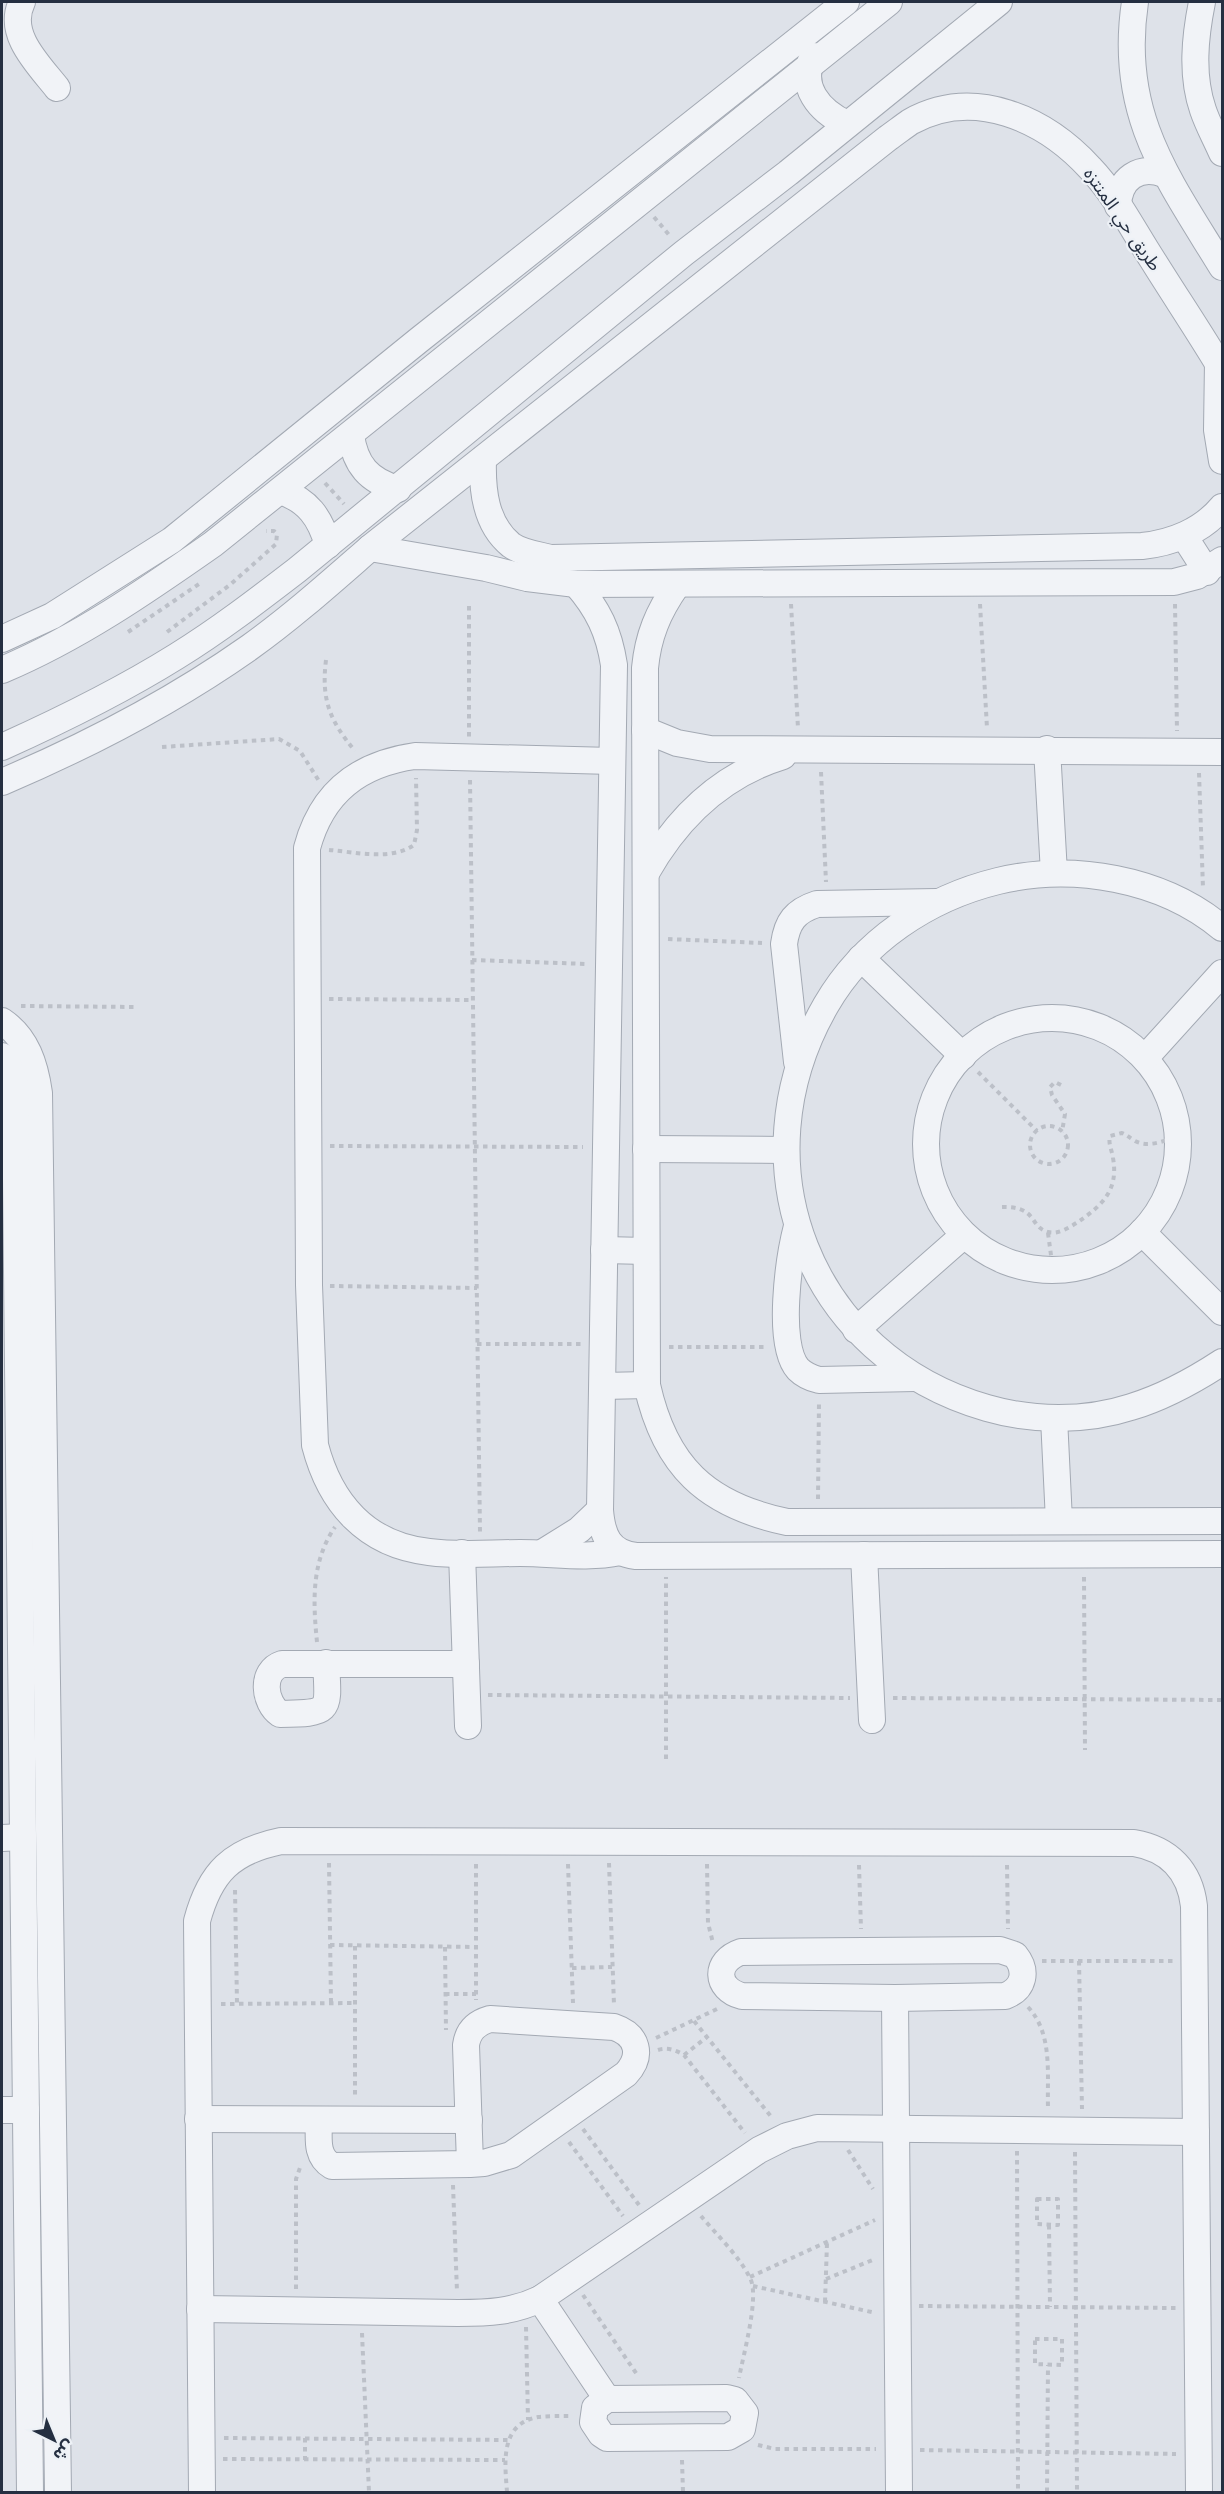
<svg xmlns="http://www.w3.org/2000/svg" width="1224" height="2494" font-family="'Work Sans','Noto Sans Arabic',sans-serif">
	<style>
		.lines { fill: none; stroke-linecap: round; stroke-linejoin: round }
		.minor-casing { stroke: #a3a9b3; stroke-width: 28 }
		.path { stroke: #bcc0c8; stroke-width: 4; stroke-dasharray: 4.5 4.5; stroke-linecap: butt }
		.minor { stroke: #f1f3f7; stroke-width: 26 }
		.labels { text-anchor: middle; dominant-baseline: central; stroke-width: 4.5; stroke-linejoin: round; paint-order: stroke }
		.street-label { font-size: 18px; fill: #252f41; stroke: #edf1f6 }
	</style>
	<rect width="100%" height="100%" fill="#dee2e9"/>
	<g class="lines">
		<g class="minor-casing">
			<g id="minor">
				<path d="M22,2C6,34 39,65 57,88"/>
				<path d="M1135,2C1118,114 1167,177 1222,267"/>
				<path d="M1202,2C1195,37 1191,75 1203,110C1208,125 1216,139 1222,153"/>
				<path d="M813,56C798,86 819,111 847,124"/>
				<path d="M1118,206C1119,178 1139,165 1164,174"/>
				<path d="M1218,362L1217,430L1222,461"/>
				<path d="M351,435C355,465 369,481 398,489"/>
				<path d="M483,459C482,489 485,524 511,545C522,553 539,555 551,558L1142,546C1172,543 1202,531 1222,507"/>
				<path d="M281,491C308,501 320,517 328,545"/>
				<path d="M1184,536L1207,572"/>
				<path d="M370,548L486,568L527,578L576,584L1174,582L1197,576L1222,560"/>
				<path d="M576,584C598,609 609,632 614,665L600,1510C602,1535 609,1553 636,1556L1222,1554"/>
				<path d="M677,585C658,612 648,636 645,668L647,1385C665,1466 706,1505 787,1522L1222,1521"/>
				<path d="M2,639L52,616L172,540L419,340L846,2"/>
				<path d="M2,670C78,638 146,591 213,544L889,2"/>
				<path d="M645,730L677,743L710,749L1222,752"/>
				<path d="M2,747C62,720 121,691 177,656C219,630 258,600 297,570L684,253L788,173L999,2"/>
				<path d="M1047,749L1054,873"/>
				<path d="M612,761L415,756C359,764 322,792 307,848L309,1285L315,1445C330,1503 366,1545 429,1552C459,1556 490,1553 520,1553C554,1553 586,1559 620,1552"/>
				<path d="M2,782C89,745 172,702 250,647C292,617 331,582 370,548L888,138C895,133 903,127 910,122C974,86 1045,119 1090,168C1115,194 1132,228 1152,259C1175,296 1200,333 1222,370"/>
				<path d="M646,873C677,818 721,775 783,756"/>
				<path d="M1222,928C1162,878 1073,863 998,881C928,898 863,941 826,1005C734,1164 809,1357 987,1408C1032,1421 1085,1422 1131,1407C1164,1397 1193,1381 1222,1362"/>
				<path d="M861,958L963,1056"/>
				<circle cx="1052" cy="1144" r="126"/>
				<path d="M2,1021C27,1038 35,1065 39,1093L58,2492"/>
				<path d="M2,1056L8,1064L15,1084L30,2492"/>
				<path d="M1145,1058L1222,973"/>
				<path d="M797,1062L784,944C787,922 795,911 817,904L937,902"/>
				<path d="M646,1149L785,1150"/>
				<path d="M797,1226C789,1257 776,1344 798,1369C804,1375 811,1378 819,1380L915,1378"/>
				<path d="M1142,1232L1222,1312"/>
				<path d="M604,1250L646,1251"/>
				<path d="M856,1330L964,1235"/>
				<path d="M603,1386L647,1385"/>
				<path d="M1054,1418L1059,1521"/>
				<path d="M462,1553L468,1726"/>
				<path d="M542,1553L579,1530L600,1510"/>
				<path d="M864,1555L872,1720"/>
				<path d="M326,1663C329,1713 331,1713 280,1714C264,1703 260,1671 282,1664H466"/>
				<path d="M2,1838L23,1837"/>
				<path d="M1000,1950L1015,1955C1028,1971 1024,1989 1005,1996L895,1998L742,1996C715,1989 714,1961 741,1952Z"/>
				<path d="M895,1998L899,2492"/>
				<path d="M2,2110H26"/>
				<path d="M198,2119L469,2120"/>
				<path d="M319,2120C319,2137 315,2156 332,2166L470,2164L466,2045C468,2031 476,2023 490,2019L614,2027C638,2035 643,2056 626,2074L511,2155L484,2163L470,2164"/>
				<path d="M540,2299L607,2399"/>
				<path d="M200,2309L458,2313C488,2313 513,2312 540,2299L759,2150L787,2136L817,2128L1196,2132"/>
				<path d="M727,2398L735,2400L745,2413L742,2429L728,2437L607,2438L601,2434L593,2422L595,2408L607,2399Z"/>
				<path d="M202,2492L197,1921C210,1872 232,1851 281,1841L1134,1843C1169,1849 1190,1871 1194,1906L1199,2492"/>
			</g>
		</g>
		<g class="path">
			<path d="M654,217L670,236"/>
			<path d="M325,483L344,504"/>
			<path d="M791,604L798,728"/>
			<path d="M980,604L987,728"/>
			<path d="M1175,604L1177,731"/>
			<path d="M469,606V737"/>
			<path d="M128,632L199,584"/>
			<path d="M167,632L231,584L276,544L277,534L274,531H266"/>
			<path d="M326,660C321,700 330,721 355,751"/>
			<path d="M162,747L279,739L300,751L319,781"/>
			<path d="M821,772L826,882"/>
			<path d="M1199,773L1203,888"/>
			<path d="M470,780L480,1532"/>
			<path d="M329,850C356,852 391,861 414,845L417,830L416,778"/>
			<path d="M668,939L762,943"/>
			<path d="M472,960L588,964"/>
			<path d="M329,999L473,1000"/>
			<path d="M21,1006L137,1007"/>
			<path d="M978,1072L1037,1131"/>
			<path d="M1061,1085L1055,1082L1050,1087L1052,1095L1065,1114L1062,1132"/>
			<circle cx="1049" cy="1145" r="19"/>
			<path d="M330,1146L583,1147"/>
			<path d="M1002,1207C1038,1206 1029,1227 1048,1232C1058,1235 1070,1227 1078,1222C1101,1206 1119,1191 1113,1158C1112,1150 1108,1144 1110,1136L1122,1133C1127,1135 1130,1138 1135,1141C1148,1148 1166,1141 1178,1135"/>
			<path d="M1048,1233L1053,1270"/>
			<path d="M330,1286L477,1288"/>
			<path d="M477,1344H582"/>
			<path d="M669,1347H767"/>
			<path d="M818,1499L819,1402"/>
			<path d="M1084,1577L1085,1750"/>
			<path d="M317,1642C313,1602 311,1562 335,1527"/>
			<path d="M488,1695L850,1698"/>
			<path d="M893,1698L1222,1700"/>
			<path d="M666,1759V1577"/>
			<path d="M329,1863L331,2003"/>
			<path d="M609,1863L614,2005"/>
			<path d="M476,1864V2000"/>
			<path d="M568,1864L573,2003"/>
			<path d="M707,1864L708,1923L713,1943"/>
			<path d="M859,1865L861,1929"/>
			<path d="M1007,1865L1008,1929"/>
			<path d="M235,1890L237,2003"/>
			<path d="M330,1945L475,1947"/>
			<path d="M355,1946V2099"/>
			<path d="M445,1947L446,2030"/>
			<path d="M1042,1961H1173"/>
			<path d="M1079,1961L1082,2109"/>
			<path d="M572,1968L612,1967"/>
			<path d="M445,1994H476"/>
			<path d="M221,2004L355,2003"/>
			<path d="M1028,2007C1053,2034 1047,2073 1048,2108"/>
			<path d="M694,2021L773,2119"/>
			<path d="M656,2038L717,2009"/>
			<path d="M658,2050C667,2047 676,2050 684,2055L745,2133"/>
			<path d="M684,2055L707,2037"/>
			<path d="M583,2129L639,2205"/>
			<path d="M569,2142L623,2216"/>
			<path d="M848,2150L873,2189"/>
			<path d="M1017,2151L1018,2492"/>
			<path d="M1075,2152L1077,2492"/>
			<path d="M453,2185L457,2292"/>
			<path d="M1037,2199H1058V2225L1037,2224Z"/>
			<path d="M701,2216C716,2234 740,2257 750,2278C760,2296 743,2356 739,2378"/>
			<path d="M1049,2225L1050,2307"/>
			<path d="M750,2277L875,2220"/>
			<path d="M826,2279L875,2259"/>
			<path d="M753,2286L876,2313"/>
			<path d="M296,2289V2179L301,2165"/>
			<path d="M583,2295L638,2376"/>
			<path d="M825,2302L827,2243"/>
			<path d="M919,2306L1176,2308"/>
			<path d="M526,2327L528,2420"/>
			<path d="M362,2333L369,2492"/>
			<path d="M1035,2339H1062V2365L1035,2364Z"/>
			<path d="M224,2438L509,2440"/>
			<path d="M305,2438V2460"/>
			<path d="M758,2445L775,2449H876"/>
			<path d="M920,2450L1176,2454"/>
			<path d="M223,2459L505,2460"/>
			<path d="M682,2460L683,2492"/>
			<path d="M507,2492C505,2464 499,2424 538,2417C548,2416 560,2416 571,2416"/>
			<path d="M1047,2492L1048,2365"/>
		</g>
		<use href="#minor" class="minor"/>
	</g>
	<g class="labels">
		<g class="street-label">
			<text transform="translate(1123 219) rotate(55)">طريق حي المنتزه</text>
		</g>
	</g>
	<rect width="1224" height="2494" fill="none" stroke="#252f41" stroke-width="6"/>
	<g transform="translate(54 2440) rotate(137)" stroke="#edf1f6" stroke-width="4.5" paint-order="stroke">
	<path d="M0-4.5L10 22L0 15L-10 22Z" fill="#252f41"/>
	<text y="-9" font-size="16" font-weight="bold" text-anchor="middle" fill="#252f41">ش</text>
	</g>
</svg>
